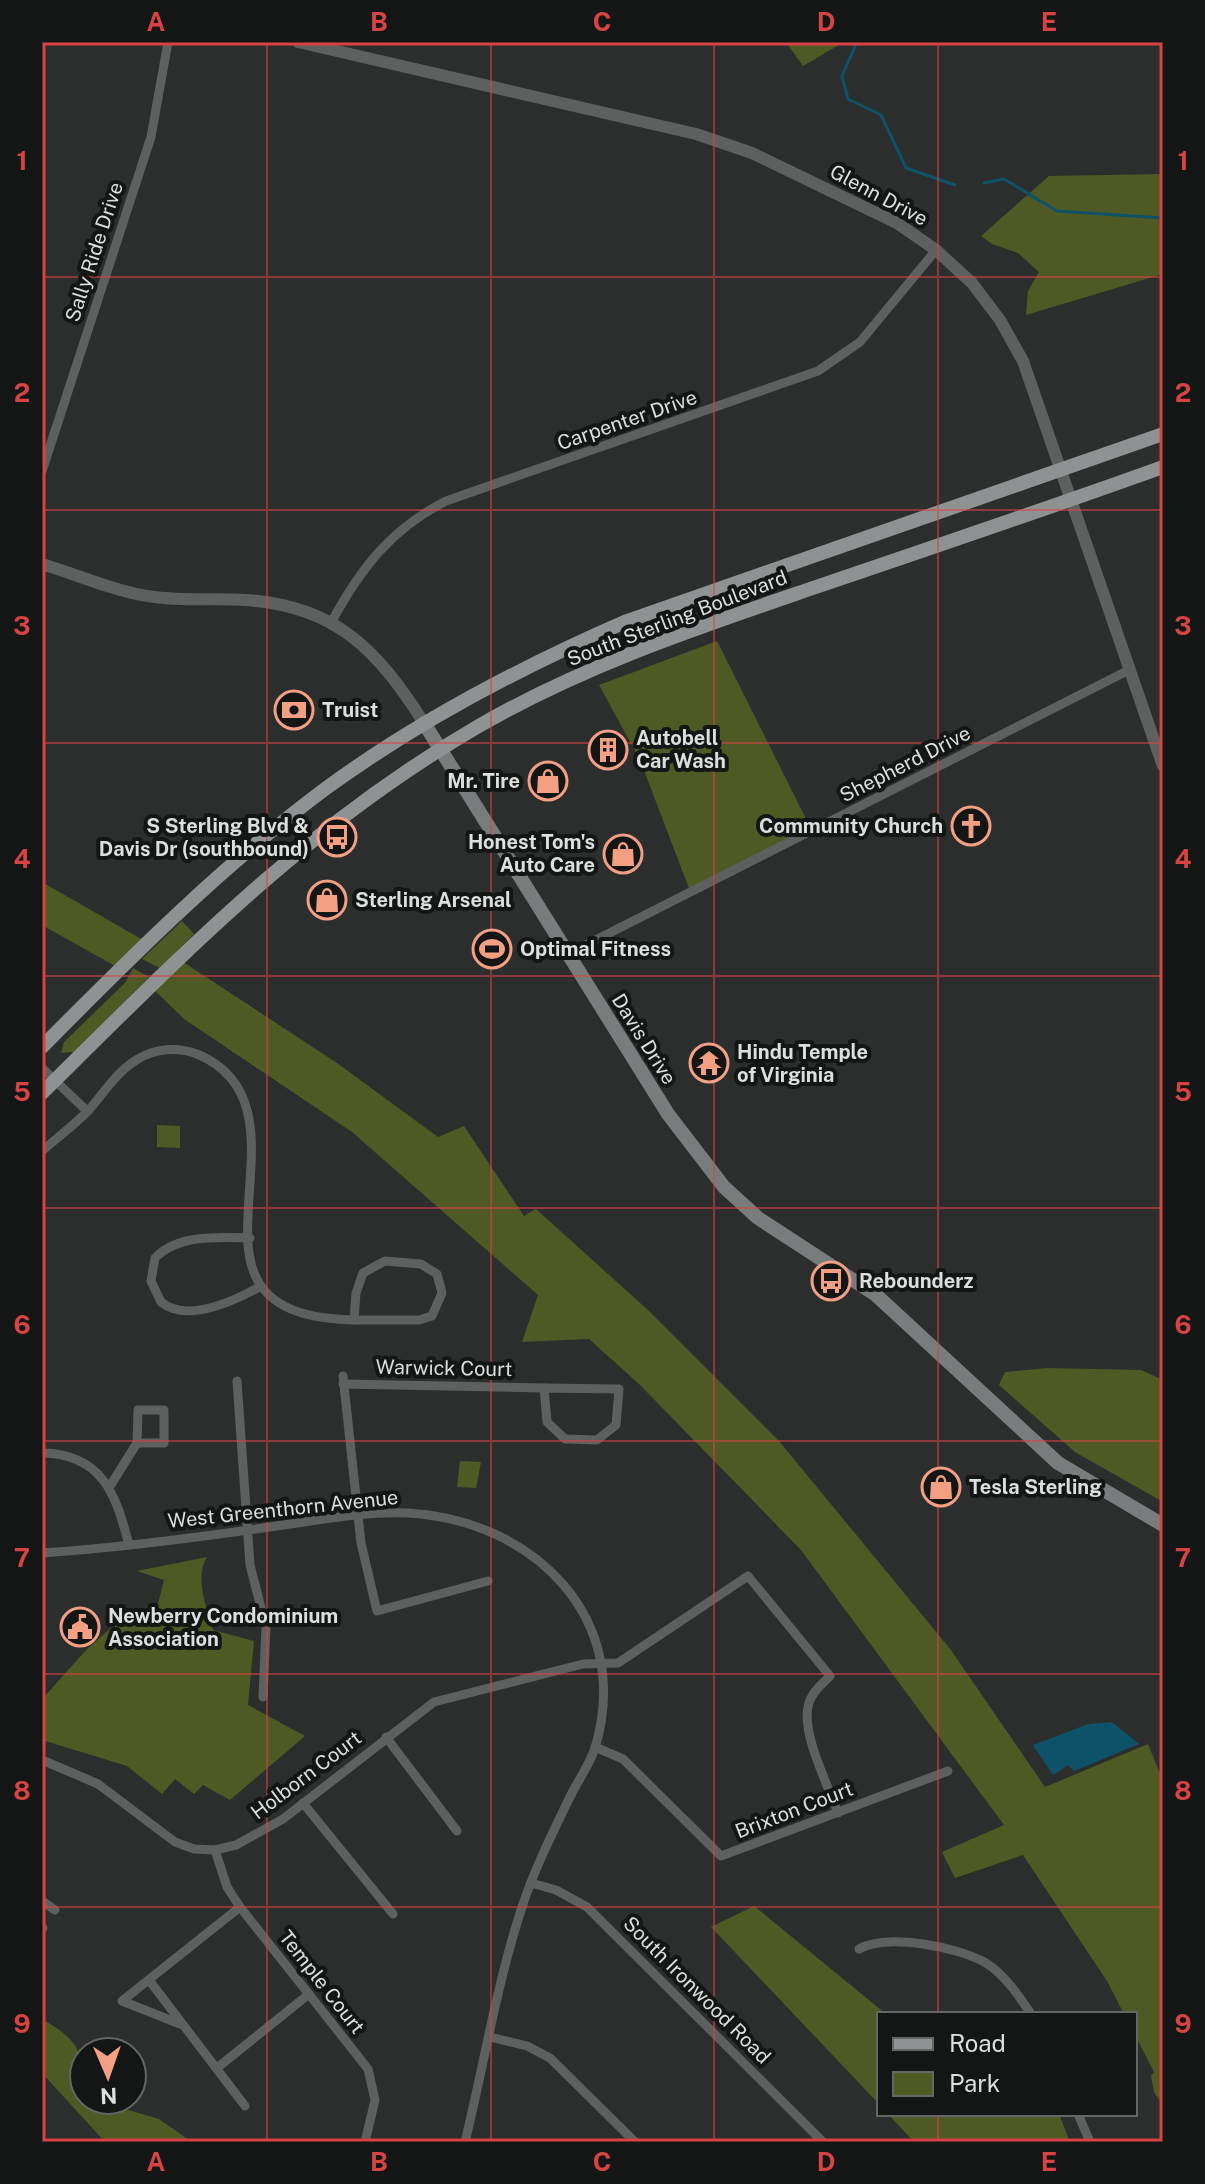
<svg xmlns="http://www.w3.org/2000/svg" width="1205" height="2184" font-family="'Public Sans',sans-serif">
	<style>
		.green { fill: #4f5924 }
		.water { fill: #0d5269 }
		.lines { fill: none; stroke-linecap: round; stroke-linejoin: round }
		.stream { stroke: #0d5269; stroke-width: 3 }
		.minor { stroke: #5e6060; stroke-width: 9 }
		.tertiary { stroke: #5e6060; stroke-width: 12 }
		.secondary { stroke: #797c7c; stroke-width: 14 }
		.primary { stroke: #8e9292; stroke-width: 14 }
		.grid { fill: none; stroke: #d74343; stroke-width: 2; stroke-opacity: 0.55 }
		.labels { text-anchor: middle; dominant-baseline: central; stroke-width: 8; stroke-linejoin: round; paint-order: stroke }
		.street-label { font-size: 20px; fill: #dcdfde; stroke: #141615 }
		.poi-label { font-size: 20px; font-weight: bold; fill: #dcdfde; stroke: #141615; text-anchor: start }
		.neatline { fill: none; stroke: #d74343; stroke-width: 3 }
		.grid-label { font-size: 26px; text-anchor: middle; font-weight: bold; fill: #d74343 }
	</style>
	<rect width="100%" height="100%" fill="#2b2e2d"/>
	<g class="green">
		<path d="M786,42H844L803,66Z"/>
		<path d="M1163,174V274L1026,315L1028,291L1039,272L1018,253L992,244L981,236L1049,176Z"/>
		<path d="M717,641L812,831L690,891L640,760L599,685Z"/>
		<path d="M42,882L143,940L115,966L42,925Z"/>
		<path d="M182,921L194,934L160,968L142,959Z"/>
		<path d="M177,958L337,1063L438,1137L464,1126L524,1216L536,1209L649,1311L779,1441L951,1650L1045,1787L1148,1744L1163,1781V2106L1154,2092L1151,2076L1154,2072L1135,2035V2014H1124L1107,1981L1023,1855L955,1878L942,1852L1004,1825L801,1550L639,1384L589,1339L522,1342L538,1295L352,1132L184,1019L149,985Z"/>
		<path d="M133,968L149,977L74,1052L61,1053L64,1042L125,983Z"/>
		<path d="M157,1125L180,1126V1148L157,1147Z"/>
		<path d="M1047,1368L1141,1370L1163,1380V1502L1075,1452L999,1385L1005,1372Z"/>
		<path d="M460,1461L481,1462L476,1488L457,1487Z"/>
		<path d="M207,1557C194,1577 207,1609 213,1630L254,1641L248,1705L305,1736L230,1800L203,1785L194,1794L175,1779L162,1794L127,1766L42,1740L44,1697L87,1649L119,1621L158,1604L164,1580L137,1571Z"/>
		<path d="M754,1906L886,2014H879V2104L711,1927Z"/>
		<path d="M42,2019C83,2042 84,2056 84,2100H114L122,2108L159,2119L192,2142H105L42,2073Z"/>
		<path d="M888,2114H1059L1070,2142H914Z"/>
	</g>
	<path class="water" d="M1112,1722L1139,1744L1074,1771L1068,1765L1053,1775L1033,1745L1088,1724Z"/>
	<g class="lines">
		<g class="stream">
			<path d="M857,42L842,76L848,99L881,115L906,168L955,185"/>
			<path d="M984,183L1004,179L1057,211L1163,218"/>
		</g>
		<g class="minor">
			<path d="M42,471L151,137L168,42"/>
			<path d="M332,621C361,568 391,529 446,501L818,371L860,342L936,250"/>
			<path d="M568,954L1129,670"/>
			<path d="M42,1068L87,1111"/>
			<path d="M42,1151C57,1138 74,1125 88,1111C104,1093 117,1071 138,1059C156,1048 178,1047 197,1054C298,1096 219,1227 261,1286C282,1315 322,1319 354,1320"/>
			<path d="M250,1238C220,1237 178,1234 155,1258L151,1281L161,1302C188,1324 236,1300 261,1286"/>
			<path d="M385,1261L421,1264L437,1274L442,1293L432,1316L419,1320H354L356,1293L363,1273Z"/>
			<path d="M343,1376L361,1543L377,1611L488,1581"/>
			<path d="M237,1381L250,1565L266,1627L263,1697"/>
			<path d="M343,1384L544,1388"/>
			<path d="M544,1388L619,1389L616,1425L597,1440L565,1439L547,1422Z"/>
			<path d="M138,1410H164V1443H137Z"/>
			<path d="M42,1453C103,1454 116,1495 129,1545"/>
			<path d="M110,1486L137,1443"/>
			<path d="M42,1553C118,1548 194,1538 270,1527C315,1521 363,1511 408,1513C534,1520 634,1619 595,1748C589,1766 578,1780 570,1797C553,1832 534,1870 522,1907C497,1983 484,2064 465,2142"/>
			<path d="M386,1737L457,1831"/>
			<path d="M595,1747L623,1759L721,1856L948,1771"/>
			<path d="M42,1760L98,1784L175,1842L194,1849L215,1850L236,1845L283,1819L434,1702L583,1664L618,1663L748,1576L830,1676C821,1685 810,1694 808,1707C802,1735 828,1785 838,1813"/>
			<path d="M303,1803L393,1914"/>
			<path d="M215,1850L227,1887L240,1907L368,2069L375,2100L365,2142"/>
			<path d="M531,1883L556,1890L587,1907L823,2142"/>
			<path d="M42,1901L55,1910"/>
			<path d="M42,1927L43,1928"/>
			<path d="M859,1949C888,1933 958,1947 986,1963C1005,1975 1019,1996 1031,2014"/>
			<path d="M149,1980L245,2106"/>
			<path d="M180,2024L122,2001L240,1907"/>
			<path d="M490,2037L527,2046L550,2058L635,2142"/>
			<path d="M217,2068L309,1994"/>
			<path d="M1078,2114L1090,2142"/>
		</g>
		<g class="tertiary">
			<path d="M298,42L696,134L752,153L897,223L936,250L972,283L1000,320L1023,361L1163,766"/>
			<path d="M42,564C78,575 116,592 154,597C185,601 215,598 246,600C337,606 378,651 424,723"/>
		</g>
		<path class="secondary" d="M424,723L668,1114L724,1187L758,1218L876,1295L1058,1463L1163,1525"/>
		<g class="primary">
			<path d="M42,1047C131,957 223,865 325,789C418,721 521,667 627,621L1163,434"/>
			<path d="M42,1093C183,954 304,828 477,727C582,666 696,628 810,589C928,549 1046,509 1163,467"/>
		</g>
	</g>
	<path class="grid" d="M267,42V2142M491,42V2142M714,42V2142M938,42V2014M42,277H1163M42,510H1163M42,743H1163M42,976H1163M42,1208H1163M42,1441H1163M42,1674H1163M42,1907H1163M938,2114V2142"/>
	<defs>
		<g id="bank-ring" transform="scale(2)"><circle r="9.5" fill="#141615" stroke="#f39f84" stroke-width="1.5"/><path d="M-6-4H6V4H-6ZM0-2.3a2.3 2.3 0 1 0 0 4.6a2.3 2.3 0 1 0 0-4.6Z" fill="#f39f84"/></g>
		<g id="building-ring" transform="scale(2)"><circle r="9.5" fill="#141615" stroke="#f39f84" stroke-width="1.5"/><path d="M-4-6H4V6H1V3H-1V6H-4ZM-2.5-4.3h1.7v1.8h-1.7ZM.8-4.3h1.7v1.8H.8ZM-2.5-1h1.7V.8h-1.7ZM.8-1h1.7V.8H.8Z" fill="#f39f84"/></g>
		<g id="shop-ring" transform="scale(2)"><circle r="9.5" fill="#141615" stroke="#f39f84" stroke-width="1.5"/><path d="M-5-2.5h2.3a2.7 3.5 0 0 1 5.4 0H5L5.5 6h-11ZM-1.5-2.5h3a1.5 2.3 0 0 0-3 0Z" fill="#f39f84"/></g>
		<g id="church-ring" transform="scale(2)"><circle r="9.5" fill="#141615" stroke="#f39f84" stroke-width="1.5"/><path d="M-1.2-6h2.4v3.5h3.3v2.4h-3.3V6h-2.4V-.1h-3.3v-2.4h3.3Z" fill="#f39f84"/></g>
		<g id="bus-ring" transform="scale(2)"><circle r="9.5" fill="#141615" stroke="#f39f84" stroke-width="1.5"/><path d="M-5-6H5V4H4V6H2V4H-2V6H-4V4H-5ZM-3.5-4V0h7V-4ZM-3.5 1.2v1.5H-2V1.2ZM2 1.2v1.5H3.5V1.2Z" fill="#f39f84"/></g>
		<g id="stadium-ring" transform="scale(2)"><circle r="9.5" fill="#141615" stroke="#f39f84" stroke-width="1.5"/><path d="M0-5a6.5 5 0 1 0 0 10a6.5 5 0 1 0 0-10ZM-3.5-1.8h7v3.6h-7Z" fill="#f39f84"/></g>
		<g id="temple-ring" transform="scale(2)"><circle r="9.5" fill="#141615" stroke="#f39f84" stroke-width="1.5"/><path d="M0-6L5-2H3V0L6.5 2.5H4V6H1.5V3h-3V6H-4V2.5H-6.5L-3 0V-2H-5Z" fill="#f39f84"/></g>
		<g id="civic-ring" transform="scale(2)"><circle r="9.5" fill="#141615" stroke="#f39f84" stroke-width="1.5"/><path d="M-.6-6.5H3V-4.5H.6V-3L4-1V1h2V6H-6V1h2V-1L-.6-3ZM-1.2 2.5V6h2.4V2.5Z" fill="#f39f84"/></g>
	</defs>
	<g fill-rule="evenodd">
		<use href="#bank-ring" x="294" y="710"/>
		<use href="#building-ring" x="608" y="750"/>
		<use href="#shop-ring" x="548" y="781"/>
		<use href="#church-ring" x="971" y="826"/>
		<use href="#bus-ring" x="337" y="837"/>
		<use href="#shop-ring" x="623" y="854"/>
		<use href="#shop-ring" x="327" y="900"/>
		<use href="#stadium-ring" x="492" y="949"/>
		<use href="#temple-ring" x="709" y="1063"/>
		<use href="#bus-ring" x="831" y="1281"/>
		<use href="#shop-ring" x="941" y="1487"/>
		<use href="#civic-ring" x="80" y="1627"/>
	</g>
	<g class="labels">
		<g class="street-label">
			<text transform="translate(879 195) rotate(28)">Glenn Drive</text>
			<text transform="translate(94 252) rotate(-72)">Sally Ride Drive</text>
			<text transform="translate(627 420) rotate(-19)">Carpenter Drive</text>
			<text transform="translate(677 618) rotate(-21)">South Sterling Boulevard</text>
			<text transform="translate(905 764) rotate(-27)">Shepherd Drive</text>
			<text transform="translate(644 1039) rotate(58)">Davis Drive</text>
			<text transform="translate(444 1368) rotate(1)">Warwick Court</text>
			<text transform="translate(283 1509) rotate(-6)">West Greenthorn Avenue</text>
			<text transform="translate(306 1775) rotate(-37)">Holborn Court</text>
			<text transform="translate(794 1810) rotate(-21)">Brixton Court</text>
			<text transform="translate(322 1982) rotate(52)">Temple Court</text>
			<text transform="translate(697 1990) rotate(45)">South Ironwood Road</text>
		</g>
		<g class="poi-label">
			<text x="322" y="710">Truist</text>
			<text x="636" y="738">Autobell<tspan x="636" dy="23">Car Wash</tspan></text>
			<text x="520" y="781" text-anchor="end">Mr. Tire</text>
			<text x="309" y="826" text-anchor="end">S Sterling Blvd &amp;<tspan x="309" dy="23">Davis Dr (southbound)</tspan></text>
			<text x="943" y="826" text-anchor="end">Community Church</text>
			<text x="595" y="842" text-anchor="end">Honest Tom's<tspan x="595" dy="23">Auto Care</tspan></text>
			<text x="355" y="900">Sterling Arsenal</text>
			<text x="520" y="949">Optimal Fitness</text>
			<text x="737" y="1052">Hindu Temple<tspan x="737" dy="23">of Virginia</tspan></text>
			<text x="859" y="1281">Rebounderz</text>
			<text x="969" y="1487">Tesla Sterling</text>
			<text x="108" y="1616">Newberry Condominium<tspan x="108" dy="23">Association</tspan></text>
		</g>
	</g>
	<rect width="1205" height="2184" fill="none" stroke="#141615" stroke-width="88"/>
	<rect x="877" y="2012" width="260" height="104" fill="#141615" stroke="#646665" stroke-width="2"/>
	<rect x="893" y="2038" width="40" height="12" fill="#8e9292" stroke="#646665" stroke-width="2"/>
	<text x="949" y="2052" font-size="24" fill="#dcdfde">Road</text>
	<rect x="893" y="2072" width="40" height="24" fill="#4f5924" stroke="#646665" stroke-width="2"/>
	<text x="949" y="2092" font-size="24" fill="#dcdfde">Park</text>
	<g transform="translate(108 2076) rotate(178)"><circle r="38" fill="#141615" stroke="#646665" stroke-width="2"/>
	<path d="M0-6L14 30L0 20L-14 30Z" fill="#f39f84"/>
	<text y="-12" font-size="22" font-weight="bold" text-anchor="middle" fill="#dcdfde">N</text>
	</g>
	<rect x="44" y="44" width="1117" height="2096" class="neatline"/>
	<g class="grid-label">
		<text x="156" y="31">A</text>
		<text x="379" y="31">B</text>
		<text x="602" y="31">C</text>
		<text x="826" y="31">D</text>
		<text x="1049" y="31">E</text>
		<text x="22" y="170">1</text>
		<text x="1183" y="170">1</text>
		<text x="22" y="402">2</text>
		<text x="1183" y="402">2</text>
		<text x="22" y="635">3</text>
		<text x="1183" y="635">3</text>
		<text x="22" y="868">4</text>
		<text x="1183" y="868">4</text>
		<text x="22" y="1101">5</text>
		<text x="1183" y="1101">5</text>
		<text x="22" y="1334">6</text>
		<text x="1183" y="1334">6</text>
		<text x="22" y="1567">7</text>
		<text x="1183" y="1567">7</text>
		<text x="22" y="1800">8</text>
		<text x="1183" y="1800">8</text>
		<text x="22" y="2033">9</text>
		<text x="1183" y="2033">9</text>
		<text x="156" y="2171">A</text>
		<text x="379" y="2171">B</text>
		<text x="602" y="2171">C</text>
		<text x="826" y="2171">D</text>
		<text x="1049" y="2171">E</text>
	</g>
</svg>
